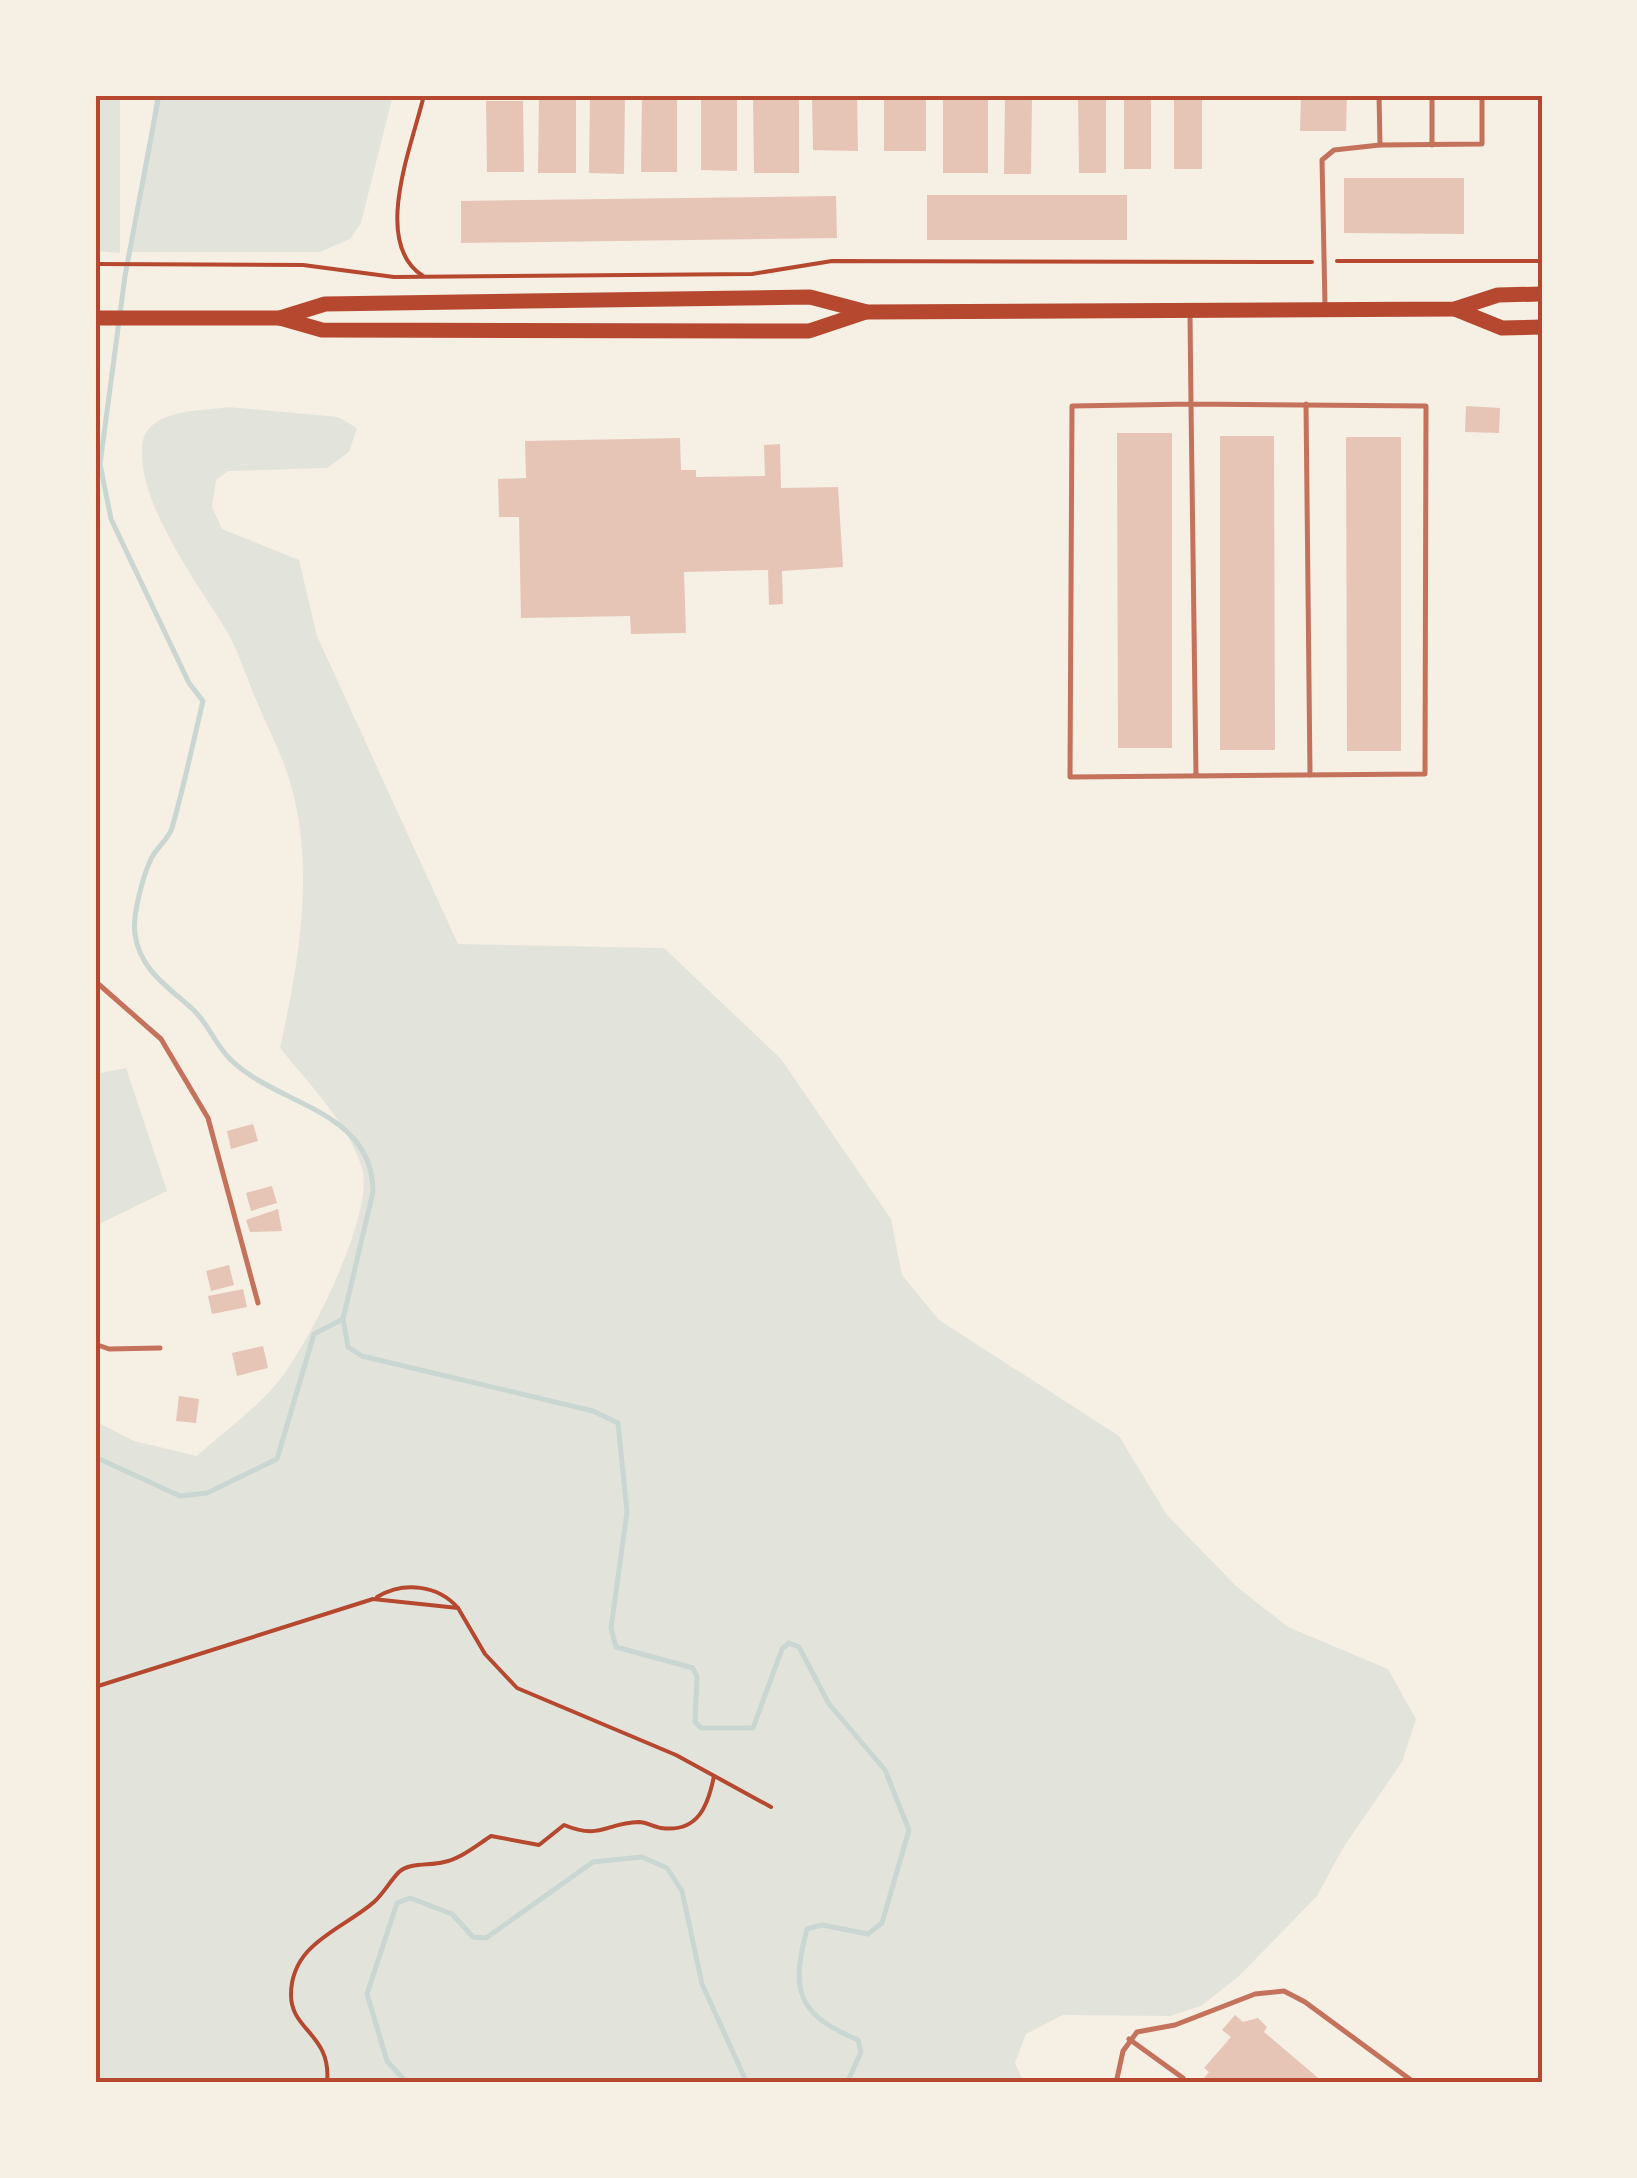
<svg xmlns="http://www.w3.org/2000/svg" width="1637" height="2178" font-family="Barlow,sans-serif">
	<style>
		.green { fill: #e2e4dc }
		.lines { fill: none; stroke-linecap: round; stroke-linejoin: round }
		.stream { stroke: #c9d6d2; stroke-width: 5 }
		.building { fill: #e6c5b7 }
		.path { stroke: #b5482f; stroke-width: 4 }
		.service { stroke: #c5725c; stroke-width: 5 }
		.secondary { stroke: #b5482f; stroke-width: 15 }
		.neatline { fill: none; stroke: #b5482f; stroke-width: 4 }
	</style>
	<rect width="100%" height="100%" fill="#f6efe4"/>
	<g class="green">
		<path d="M95,95H120V253L95,251Z"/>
		<path d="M155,95H393L361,223L350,239L320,252H127L138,223Z"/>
		<path d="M228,407L338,417L357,428L349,452L327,468L228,471L216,480L212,507L222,529L299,560L317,636L458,944L664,948L781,1059L891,1219L902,1275L939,1320L1119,1436L1167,1515L1236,1586L1288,1627L1388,1669L1416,1719L1402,1762L1343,1848L1317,1896L1238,1977L1201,2006L1170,2016L1063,2015L1026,2034L1015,2063L1024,2083H95V1421L134,1441L197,1456C221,1434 249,1414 271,1390C304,1356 376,1214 362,1168C348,1123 309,1084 280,1048C299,962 316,865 289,779C281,752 267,727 257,702C246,677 238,648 223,625C195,580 139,504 142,448C144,408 199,412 228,407Z"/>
		<path d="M126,1068L167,1191L95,1226V1074Z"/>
	</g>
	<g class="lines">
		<g class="stream">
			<path d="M159,95L125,276L100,464L111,519L189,683L203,701C193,743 184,786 172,828C168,840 156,848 151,859C143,876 132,916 135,934C139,967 165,985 188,1005C206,1019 214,1043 230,1059C277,1106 373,1109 373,1192L343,1319L348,1347L362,1356L593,1411L618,1423L627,1512L611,1628L616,1647L693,1668L697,1677L695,1722L701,1728H753L782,1649L789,1643L799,1647L829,1704L885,1770L909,1830L882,1923L868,1934L822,1925L807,1929C791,1990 796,2014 858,2040L861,2052L847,2083"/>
			<path d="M95,1457L180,1496L207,1493L277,1459L314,1334L343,1319"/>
			<path d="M407,2083L387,2061L367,1994L397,1903L410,1898L452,1914L473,1937L486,1938L593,1862L642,1857L667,1868L682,1891L702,1984L747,2083"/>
		</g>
	</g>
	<g class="building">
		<path d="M539,95H576V173H538Z"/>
		<path d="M590,95H625L624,174L589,173Z"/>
		<path d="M642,95H677V172H641Z"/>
		<path d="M701,95H737V171L701,170Z"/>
		<path d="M753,95H799V173H754Z"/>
		<path d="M812,95H857L858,151L813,150Z"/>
		<rect x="884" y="95" width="42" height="56"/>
		<rect x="943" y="95" width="45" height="78"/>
		<path d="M1005,95H1032L1031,174H1004Z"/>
		<path d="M1078,95H1106V173H1079Z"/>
		<rect x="1124" y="95" width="27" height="74"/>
		<rect x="1174" y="95" width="28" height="74"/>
		<path d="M1301,95H1347L1346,131H1300Z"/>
		<path d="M486,101H523L524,172H487Z"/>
		<path d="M1344,178H1464V234L1344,233Z"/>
		<rect x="927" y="195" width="200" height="45"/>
		<path d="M836,196L837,238L461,243V201Z"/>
		<path d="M1466,406L1500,408L1499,433L1465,432Z"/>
		<path d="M1117,433H1172V748H1118Z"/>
		<path d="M1220,436H1274L1275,750H1220Z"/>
		<path d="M1346,437H1401V751H1347Z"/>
		<path d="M680,438L681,470H696V477L765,476L764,445L780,444L781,488L838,487L843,567L782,571L783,604L769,605L768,570L684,572L686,633L631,634L630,616L521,618L519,517H499L498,479L526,478L525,441Z"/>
		<path d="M253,1124L258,1141L231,1149L227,1131Z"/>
		<path d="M272,1186L277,1203L251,1211L246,1193Z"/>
		<path d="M278,1209L282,1231L250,1232L246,1220Z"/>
		<path d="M229,1265L234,1285L211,1291L206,1271Z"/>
		<path d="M243,1289L247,1307L212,1314L208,1296Z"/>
		<path d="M263,1346L268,1368L237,1376L232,1353Z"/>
		<path d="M179,1396L199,1399L196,1423L176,1421Z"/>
		<path d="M1235,2015L1243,2022L1258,2018L1267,2027L1264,2032L1324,2083H1200L1209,2072L1204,2068L1231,2037L1222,2030Z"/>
	</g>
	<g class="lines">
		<g class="path">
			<path d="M1337,261H1542"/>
			<path d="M95,264L303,265L394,277L752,274L832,261L1312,262"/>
			<path d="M423,276C371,243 412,146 424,95"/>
			<path d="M377,1597C404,1581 438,1585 458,1608"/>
			<path d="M95,1687L373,1599L458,1608L485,1654L517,1688L676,1755L771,1807"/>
			<path d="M327,2083C332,2034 291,2031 291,1995C291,1943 342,1930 374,1902C384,1893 390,1881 399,1872C410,1862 430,1866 444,1862C460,1859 477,1845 491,1836L539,1845L564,1825C601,1840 605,1823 639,1822C646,1822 654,1827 661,1828C698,1833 708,1806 714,1776"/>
		</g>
		<g class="service">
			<path d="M1379,95L1380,145L1482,144V95"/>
			<path d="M1432,145V95"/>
			<path d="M1325,305L1322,160L1334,150L1380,145"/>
			<path d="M1190,314L1191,404L1072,406L1070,777L1425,774L1426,406L1191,404L1196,776"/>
			<path d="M1306,404L1310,775"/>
			<path d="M95,981L161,1039L208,1118L258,1303"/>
			<path d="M95,1344L109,1349L160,1348"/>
			<path d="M1129,2039L1183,2078"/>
			<path d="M1116,2083L1123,2051L1137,2032L1175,2025L1255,1994L1284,1991L1305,2002L1415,2083"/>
		</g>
		<g class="secondary">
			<path d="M1455,309L1502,328L1542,327"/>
			<path d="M95,318H280L322,330L809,331L866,312"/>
			<path d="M280,318L325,304L810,297L867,312L1455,309L1498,295L1542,294"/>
		</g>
	</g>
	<rect width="1637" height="2178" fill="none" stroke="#f6efe4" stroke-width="195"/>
	<rect x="98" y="98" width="1442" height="1982" class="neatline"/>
</svg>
